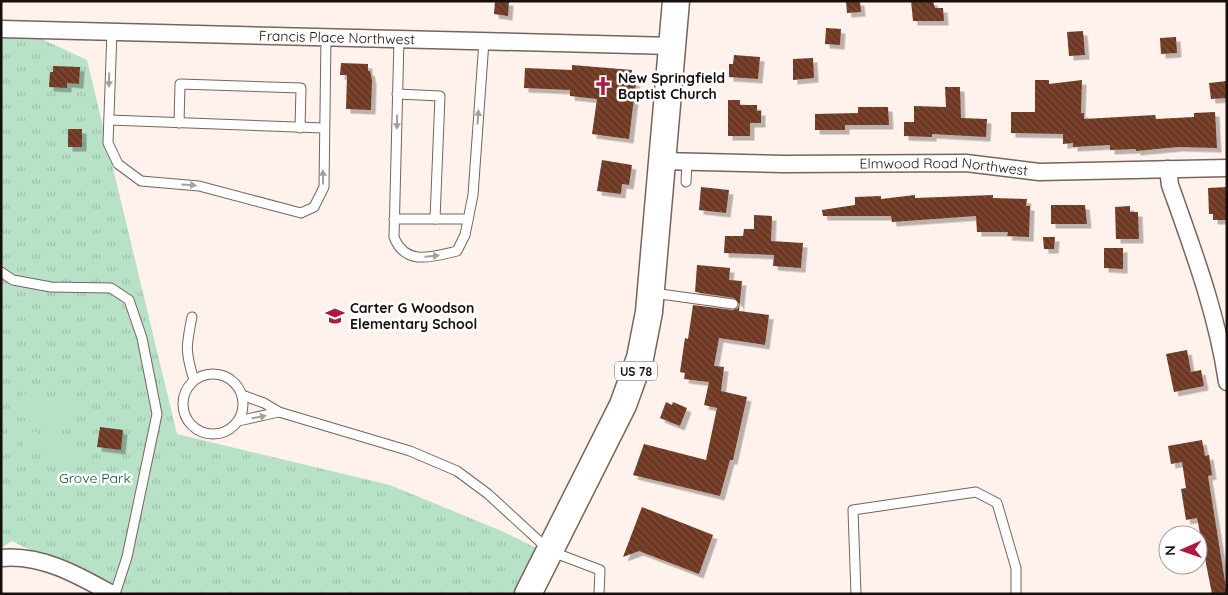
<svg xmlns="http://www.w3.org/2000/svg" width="1228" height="595" font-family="Quicksand,sans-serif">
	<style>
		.grass { fill: url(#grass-tufts) }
		.pitch { fill: #b7e2c7 }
		.building { fill: url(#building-back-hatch); filter: url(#shadow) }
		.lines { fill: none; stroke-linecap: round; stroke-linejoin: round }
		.service-casing { stroke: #77645c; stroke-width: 11 }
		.minor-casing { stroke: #77645c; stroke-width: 19 }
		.primary-casing { stroke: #77645c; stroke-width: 29 }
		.service { stroke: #fff; stroke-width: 9 }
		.minor { stroke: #fff; stroke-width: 16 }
		.primary { stroke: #fff; stroke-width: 26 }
		.oneway { fill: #a29f9e }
		.labels { text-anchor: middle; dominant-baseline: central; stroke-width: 5; stroke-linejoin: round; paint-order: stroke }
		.shield { fill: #fff; stroke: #5c5755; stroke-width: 1 }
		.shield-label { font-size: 12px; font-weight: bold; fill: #160f0c }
		.street-label { font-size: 14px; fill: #160f0c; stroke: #fff }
		.poi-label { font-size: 14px; font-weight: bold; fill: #160f0c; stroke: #fff; text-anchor: start }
		.park-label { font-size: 14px; fill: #045734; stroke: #fff }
	</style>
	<defs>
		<pattern id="grass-tufts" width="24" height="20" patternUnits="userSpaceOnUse" patternTransform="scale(1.25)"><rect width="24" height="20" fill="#b7e2c7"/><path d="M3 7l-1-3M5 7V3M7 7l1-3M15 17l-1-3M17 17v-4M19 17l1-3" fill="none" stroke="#9dc1aa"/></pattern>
		<pattern id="building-back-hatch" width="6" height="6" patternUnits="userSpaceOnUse" patternTransform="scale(1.25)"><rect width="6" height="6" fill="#6e3720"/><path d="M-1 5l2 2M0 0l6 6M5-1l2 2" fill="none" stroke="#7d513e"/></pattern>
		<filter id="shadow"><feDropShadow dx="4.5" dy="4.5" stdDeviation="0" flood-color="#0004"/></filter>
	</defs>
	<rect width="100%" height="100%" fill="#fff1eb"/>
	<path class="grass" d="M1,20L87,60L177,434L390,485L504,532L540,550L522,594H119L12,541L1,548Z"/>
	<g class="pitch">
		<path d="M22,393L73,401L70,425L19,417Z"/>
		<path d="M8,427L19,429L16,452L5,450Z"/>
		<path d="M26,430L37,432L33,455L22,453Z"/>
		<path d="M46,434L57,435L53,458L43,457Z"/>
		<path d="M63,436L74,438L70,461L59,459Z"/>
	</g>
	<g class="building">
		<path d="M495,1H509L508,16L494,14Z"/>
		<path d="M846,1H860L861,12L847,13Z"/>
		<path d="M911,1H933L935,8H943L944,21H913Z"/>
		<path d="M826,28L841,29L840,45L825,44Z"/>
		<path d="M1083,31L1085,55L1069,56L1067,32Z"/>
		<path d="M1176,37L1177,53L1161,54L1160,38Z"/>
		<path d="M734,55L760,57L758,79L729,77V64H733Z"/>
		<path d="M813,58L814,78L793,80V59Z"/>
		<path d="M341,63L368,64V71H370L372,80L371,110L346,109L347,75H340Z"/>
		<path d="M572,65L632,70L631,81L636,82L629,139L592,134L597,99L570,96V90L524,88L525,68L572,70Z"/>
		<path d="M53,66L80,67L79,84L67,83V88L49,87L50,72H53Z"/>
		<path d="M1035,80H1049V84L1082,80L1081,113H1084V119L1155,115L1156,119L1194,117V113L1215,112L1217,148L1178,147L1136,151V149L1110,150V145L1073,147V143L1063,144V134L1011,133V112H1035Z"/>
		<path d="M1227,81V98L1211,99L1209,83Z"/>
		<path d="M945,87H960L961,118L987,119L986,137L932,134V137L904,136V122H914V106L946,107Z"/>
		<path d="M728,100H740V105H757V111H761V123H750V136H728Z"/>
		<path d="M858,107H888L889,125H845V130H815V114L858,113Z"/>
		<rect x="68" y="129" width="14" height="18"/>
		<path d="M602,160L632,165L629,185L622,184L621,194L597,191Z"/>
		<path d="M701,187L729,190L726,213L699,210Z"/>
		<path d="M1227,187V220H1213V214H1209L1208,188Z"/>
		<path d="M915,195V198L993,195V198L1027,199L1026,206H1030L1029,237L1007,236L1008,232H977L976,216L892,222L891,216H823L822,210L855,205V197L881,196V199Z"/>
		<path d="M1051,205H1085L1087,224H1051Z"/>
		<path d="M1130,206V212H1138L1139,239H1116L1115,207Z"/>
		<path d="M754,215L772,216L771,241L803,243L801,268L773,266L774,255L724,253L725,236H743L744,229H754Z"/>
		<path d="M1043,237H1055L1054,249H1044Z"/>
		<path d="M1104,248H1123V269L1104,268Z"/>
		<path d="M697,265L730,268L729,280L742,281L739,311L769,315L765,345L719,338L714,366L724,367L721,391L747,397L733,460H730L720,496L633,475L644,444L706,460L717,408L704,405L709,382L684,379L685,373L680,372L685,338L688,339L693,305L733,310L738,308L739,304L734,298L695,292Z"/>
		<path d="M1187,350L1191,372L1201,370L1204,386L1174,392L1166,354Z"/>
		<path d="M666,402L672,405L673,402L687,408L680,426L660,418Z"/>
		<path d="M100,427L123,430L121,450L97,447Z"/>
		<path d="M1202,440L1205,456L1209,455L1212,475L1208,476L1227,594H1212L1197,518L1186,520L1181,489L1186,488L1182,462L1171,464L1168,446Z"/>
		<path d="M642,507L713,535L699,574L639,551L623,557Z"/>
	</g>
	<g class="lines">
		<g class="service-casing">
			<g id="service">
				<path d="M112,31L108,143L118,164L141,181L199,186L301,213L314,207L324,187L326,37"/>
				<path d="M399,39L394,237C405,266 432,257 457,251L465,235L473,195L484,41"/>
				<path d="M397,94L440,96L435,219"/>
				<path d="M109,120L324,128"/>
				<path d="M179,123L180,84L301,88L300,128"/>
				<path d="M686,182L687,161"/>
				<path d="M394,219H468"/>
				<path d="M1,272L13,280L51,287L111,288L129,300L142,338L157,414L127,557L115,594"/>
				<path d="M653,293L733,304"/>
				<path d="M192,317C186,346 185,352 194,380"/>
				<circle cx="213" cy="404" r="30"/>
				<path d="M242,395L264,403L279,412L410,451L457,471L488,494L550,551L600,570L599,594"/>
				<path d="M238,421L279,412"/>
				<path d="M856,594L853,510L976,492L997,503L1016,568V594"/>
			</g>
		</g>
		<g class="minor-casing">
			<g id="minor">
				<path id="s1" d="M1,29L673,46"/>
				<path id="s2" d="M662,161L784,164L966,163L1039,172L1227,168"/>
				<path d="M1168,169L1170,185C1193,250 1217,313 1227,382"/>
				<path d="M1,558C41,554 78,575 112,594"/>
			</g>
		</g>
		<g class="primary-casing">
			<path id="primary" d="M528,594L623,405L640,358L649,312L676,1"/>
		</g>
		<use href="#service" class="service"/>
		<use href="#minor" class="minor"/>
		<use href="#primary" class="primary"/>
	</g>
	<defs><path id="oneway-solid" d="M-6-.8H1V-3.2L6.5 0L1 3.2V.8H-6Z" transform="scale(1.25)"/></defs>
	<g class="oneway">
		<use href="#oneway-solid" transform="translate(109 80) rotate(91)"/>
		<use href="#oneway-solid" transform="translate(478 117) rotate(-86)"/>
		<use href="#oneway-solid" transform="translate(397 122) rotate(91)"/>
		<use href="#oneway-solid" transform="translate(323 177) rotate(-91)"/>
		<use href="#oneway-solid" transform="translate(189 185) rotate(4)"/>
		<use href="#oneway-solid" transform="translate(432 256) rotate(-5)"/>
		<use href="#oneway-solid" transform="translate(259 417) rotate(-11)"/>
	</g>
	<defs>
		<g id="church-bare" transform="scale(1.5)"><path d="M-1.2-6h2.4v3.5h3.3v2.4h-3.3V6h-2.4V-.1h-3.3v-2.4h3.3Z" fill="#af1b40" stroke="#fff" stroke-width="2.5" paint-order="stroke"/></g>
		<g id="school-bare" transform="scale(1.5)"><path d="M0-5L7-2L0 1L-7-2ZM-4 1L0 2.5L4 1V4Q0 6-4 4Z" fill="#af1b40" stroke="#fff" stroke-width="2.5" paint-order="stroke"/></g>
	</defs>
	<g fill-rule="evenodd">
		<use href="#church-bare" x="603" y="86"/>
		<use href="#school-bare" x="335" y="316"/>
	</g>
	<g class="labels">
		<rect class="shield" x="615" y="361.5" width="42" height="19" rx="4"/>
		<g class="shield-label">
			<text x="636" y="371">US 78</text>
		</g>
		<g class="street-label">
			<text stroke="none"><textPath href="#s1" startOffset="336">Francis Place Northwest</textPath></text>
			<text stroke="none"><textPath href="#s2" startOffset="282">Elmwood Road Northwest</textPath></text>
		</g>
		<g class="poi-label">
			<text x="618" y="78">New Springfield<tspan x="618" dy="16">Baptist Church</tspan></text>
			<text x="350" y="308">Carter G Woodson<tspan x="350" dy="16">Elementary School</tspan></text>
		</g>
		<g class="park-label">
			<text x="95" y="478">Grove Park</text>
		</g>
	</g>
	<rect width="1228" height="595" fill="none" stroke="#160f0c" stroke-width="5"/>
	<g transform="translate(1183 550) rotate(268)"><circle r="24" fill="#ffffff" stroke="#a29f9e"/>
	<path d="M0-4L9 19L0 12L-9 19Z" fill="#af1b40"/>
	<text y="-8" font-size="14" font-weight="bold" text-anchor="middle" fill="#160f0c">N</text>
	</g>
</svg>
